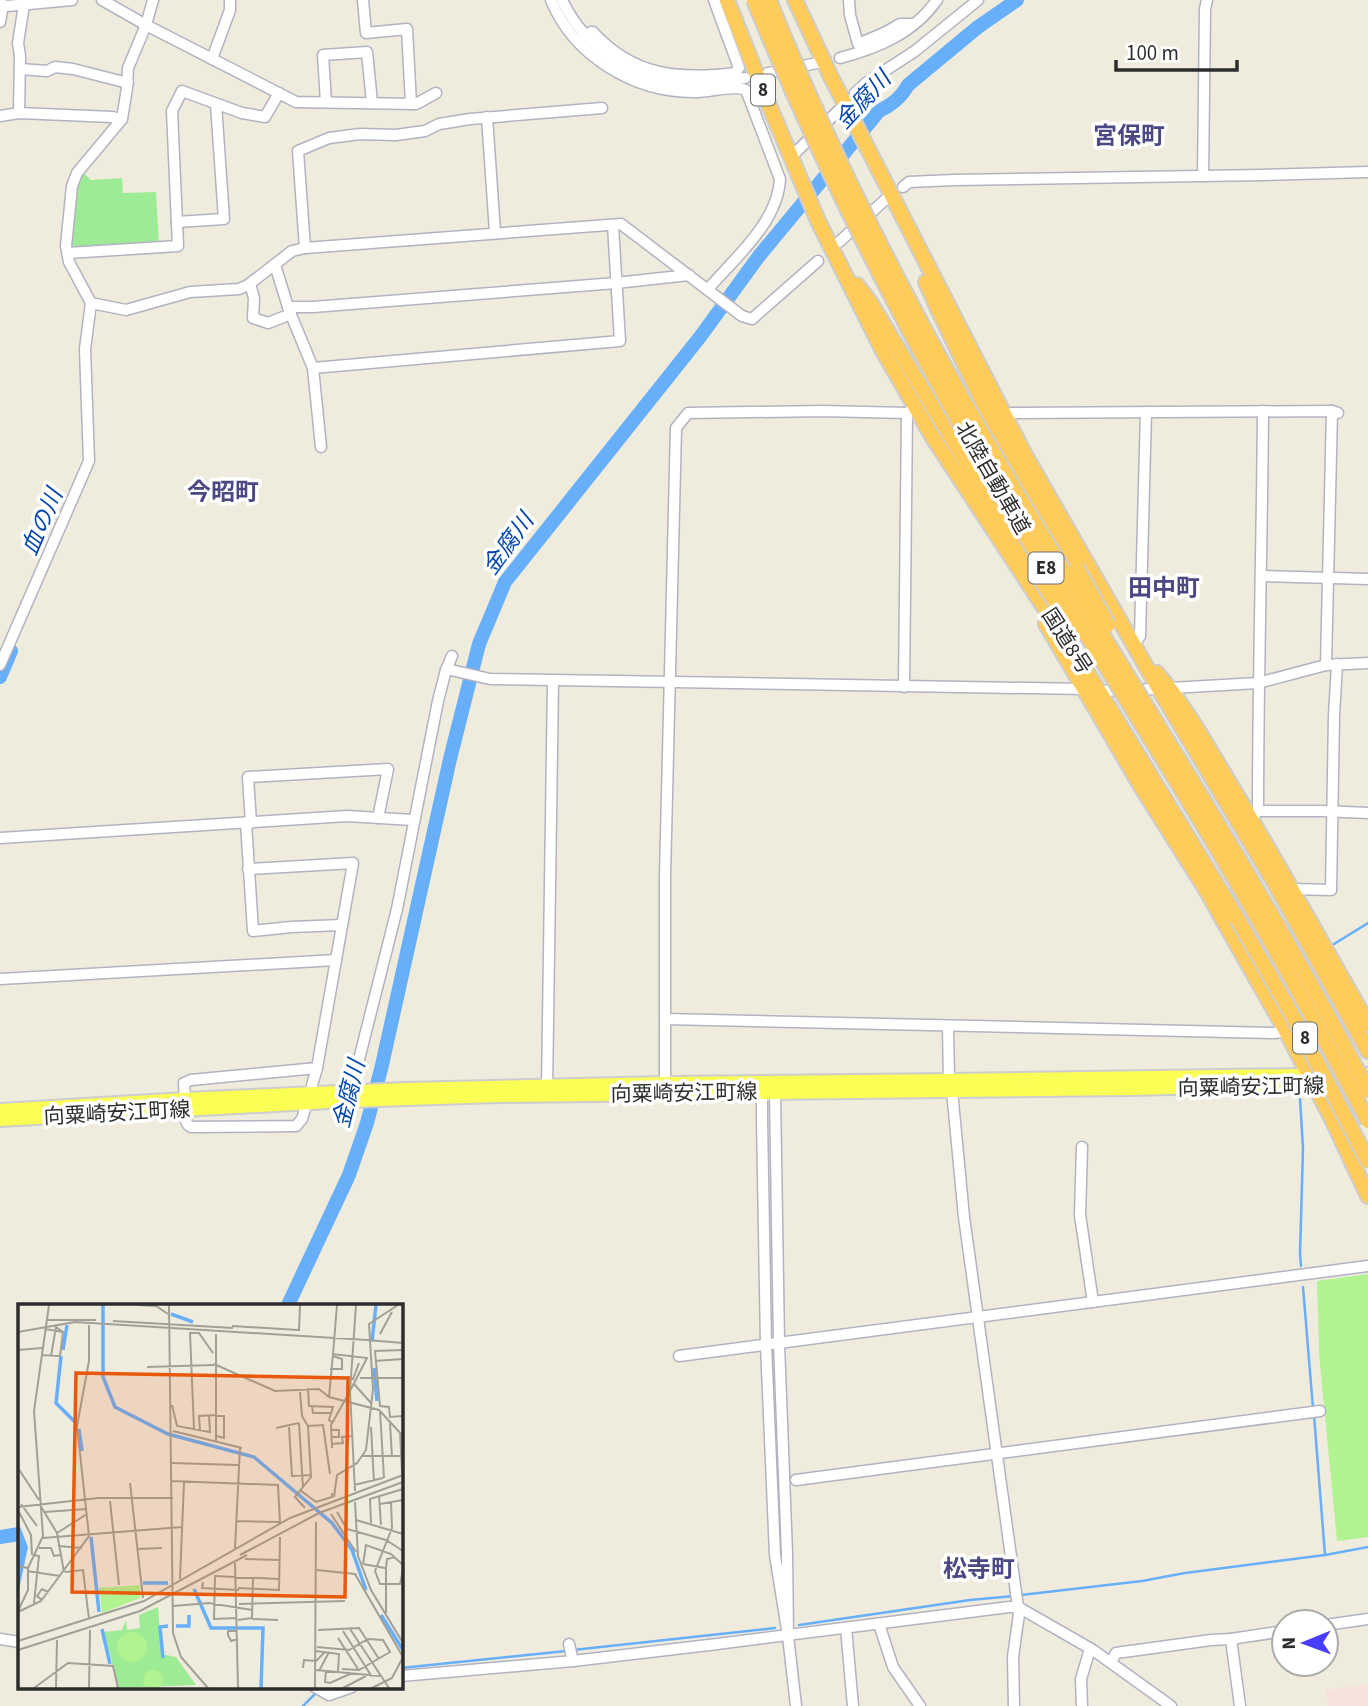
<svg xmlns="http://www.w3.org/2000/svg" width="1368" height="1706" font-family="'Source Sans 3','Noto Sans JP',sans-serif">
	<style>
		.medical { fill: #f6e1db }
		.green { fill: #9eeb96 }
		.pitch { fill: #b1f391 }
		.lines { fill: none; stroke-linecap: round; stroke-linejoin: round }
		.stream { stroke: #68affa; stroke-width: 2.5 }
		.river { stroke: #68affa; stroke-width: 14 }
		.minor-casing { stroke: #b3b2c1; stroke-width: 13 }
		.major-casing { stroke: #cdcdcd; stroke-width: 16 }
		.highway-casing { stroke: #cdcdcd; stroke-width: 18 }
		.minor { stroke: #fff; stroke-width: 10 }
		.major { stroke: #fbfe55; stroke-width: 12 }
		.highway { stroke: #ffcb5a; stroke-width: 14 }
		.highway-bridge-casing { stroke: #cdcdcd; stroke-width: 18; stroke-linecap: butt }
		.highway-bridge { stroke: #ffcb5a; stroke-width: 14 }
		.labels { text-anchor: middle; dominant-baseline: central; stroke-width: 7; stroke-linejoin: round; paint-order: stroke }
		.shield { fill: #fff; stroke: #6c6c6c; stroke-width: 2 }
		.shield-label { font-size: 19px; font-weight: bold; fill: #2d2d2d }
		.street-label { font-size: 21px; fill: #2d2d2d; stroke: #fff }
		.water-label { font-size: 23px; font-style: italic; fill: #0046ad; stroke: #fff }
		.quarter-label { font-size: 24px; font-weight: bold; fill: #4c4883; stroke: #fff }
		.inset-river { fill: none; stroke: #68affa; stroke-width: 3.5 }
		.inset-road { fill: none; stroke: #a1a097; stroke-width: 2 }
		.view { fill: #e8590c; fill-opacity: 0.15; stroke: #e8590c; stroke-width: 3.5 }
		.inset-edge { fill: none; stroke: #2d2d2d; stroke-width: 3.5 }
	</style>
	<rect width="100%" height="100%" fill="#efecde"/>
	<path class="medical" d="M1368,1684V1706H1328L1326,1690Z"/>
	<path class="green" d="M84,173L91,180L122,178L123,193L156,192L159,243L74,247L70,244L75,190Z"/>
	<path class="pitch" d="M1368,1274V1537L1337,1541L1319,1353L1317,1281Z"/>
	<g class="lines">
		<g class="stream">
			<path d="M1334,944L1368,923"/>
			<path d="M1300,1099L1303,1148L1300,1254L1301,1266"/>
			<path d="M1303,1287L1313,1408"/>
			<path d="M1314,1415L1325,1555"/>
			<path d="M1021,1595L1142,1581L1185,1573L1325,1555L1368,1547"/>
			<path d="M799,1625L970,1600L1014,1596"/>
			<path d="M573,1650L775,1628"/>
			<path d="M401,1668L566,1651"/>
			<path d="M303,1706L317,1692"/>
		</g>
		<g class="river">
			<path d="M0,677L11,651"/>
			<path d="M288,1305L349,1175L367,1123L382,1065L450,759L479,644L505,582L700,337L759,256L879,111C892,105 901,98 908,85L978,27L1017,0"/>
			<path d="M0,1537L19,1534"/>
		</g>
		<g class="minor-casing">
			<g id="minor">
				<path d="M102,0L146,25L296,102L416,104L436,93"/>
				<path d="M363,0L366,33L407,29L411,104"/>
				<path d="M551,0C574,56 634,92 693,92C708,93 734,84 746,90L780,179C778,222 735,258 708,289"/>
				<path d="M562,0C585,48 632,81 686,84C706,85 726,81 745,78"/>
				<path d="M849,0L850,15L858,44L886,32L900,24H914"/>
				<path d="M0,4L7,6L72,0"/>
				<path d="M0,22L3,5"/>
				<path d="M585,36L591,32H593C633,76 679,80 735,73L739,68L714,0"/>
				<path d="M840,58C878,48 914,33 937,0"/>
				<path d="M212,59L230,10V0"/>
				<path d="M20,69L47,71L55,67L73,69L128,83"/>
				<path d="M768,73L817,63"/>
				<path d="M855,93L866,83L915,51L978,0"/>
				<path d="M326,102L323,55L367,52L372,103"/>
				<path d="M19,113L20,56L18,43L24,5"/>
				<path d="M0,116L19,113L112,117L122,119"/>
				<path d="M487,117L495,232"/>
				<path d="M795,153L839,110"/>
				<path d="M1203,176L1205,9L1207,0"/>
				<path d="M903,187L909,182L954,180L1262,175L1368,172"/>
				<path d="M177,222L224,219L216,104"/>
				<path d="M839,242L886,199"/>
				<path d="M305,248L298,151L329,138L360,134L396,135L425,131L439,124L470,119L602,108"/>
				<path d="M68,253L178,246L172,111L182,91L242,113L265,117L279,93"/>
				<path d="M275,265L289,310L313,368L321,447"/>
				<path d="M250,284L254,298L253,318L268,323L291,314"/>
				<path d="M91,303L126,310L190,292L239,289L248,285L292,251L305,248L621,224L742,316L752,319L818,261"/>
				<path d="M288,307H313L616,283L689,275"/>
				<path d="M313,368L620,341L613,225"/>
				<path d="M1003,413L1332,411L1338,413"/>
				<path d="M1262,576L1368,579"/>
				<path d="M1134,645L1140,636L1146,412"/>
				<path d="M0,665L89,461L85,349L91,303L69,262L66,246L72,186L77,173L122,119L127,88L128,68L146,25L153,0"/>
				<path d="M1326,665L1332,411"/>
				<path d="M446,670H451L490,679L1083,689"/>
				<path d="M904,687L907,413"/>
				<path d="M1171,688L1258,683L1326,665L1368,663"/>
				<path d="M1099,691L1159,689"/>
				<path d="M1258,811H1322L1368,813"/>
				<path d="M1251,820L1258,811C1258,678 1262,544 1263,411"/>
				<path d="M246,823L253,931L291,927L342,925"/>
				<path d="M251,823L248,777L388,769L378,818"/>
				<path d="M0,838L347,816L413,820"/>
				<path d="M1292,889L1331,890L1334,716L1337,664"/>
				<path d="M0,979L336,960"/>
				<path d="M665,1019L1275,1033L1286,1031"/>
				<path d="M948,1026L949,1080L952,1091L964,1217L1018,1607L1019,1614L1013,1657L1014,1706"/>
				<path d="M312,1085L317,1068"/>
				<path d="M665,1088V876L676,428L688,413L823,411L907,413L915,407"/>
				<path d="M765,1088L762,1092V1119L766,1345L775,1555L788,1636L796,1706"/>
				<path d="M772,1088L775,1093L779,1344L787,1554L788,1636"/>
				<path d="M547,1090L553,681"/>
				<path d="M351,1091L397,909L438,701L446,670L452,656"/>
				<path d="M185,1099L184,1083L191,1080L317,1068L353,863L248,869"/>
				<path d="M186,1110C186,1116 184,1124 191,1127L296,1126L302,1119L305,1109"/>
				<path d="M1082,1147L1080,1215L1093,1302"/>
				<path d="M679,1356L1368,1266"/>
				<path d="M796,1480L1320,1411"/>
				<path d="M879,1624L893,1667L920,1706"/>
				<path d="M1326,1625L1368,1619"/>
				<path d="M846,1628L853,1706"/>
				<path d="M0,1639L19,1642"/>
				<path d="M569,1644L573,1661"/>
				<path d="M1111,1662L1116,1653L1211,1640L1231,1639"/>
				<path d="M401,1676L573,1661L709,1645L1009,1607H1018L1093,1650L1171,1706"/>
				<path d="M315,1687L329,1695L352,1687"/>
				<path d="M1082,1706L1081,1679L1090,1649"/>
				<path d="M1240,1706L1231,1639L1284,1631"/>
			</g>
		</g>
		<g class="major-casing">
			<g id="major">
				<path d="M0,1110L185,1099L405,1089L665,1083L949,1080L1368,1074"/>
				<path d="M0,1120L348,1101L498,1096L1133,1089L1314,1084L1357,1086"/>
			</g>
		</g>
		<g class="highway-casing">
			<g id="highway">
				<path d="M727,0L766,98L819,223L883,351L932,436L1099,691L1237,918"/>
				<path d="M795,0L831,77L1025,455L1159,689L1277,887L1368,1051"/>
				<path d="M926,282L938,309L988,413L1077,568"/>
				<path d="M857,285L870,302L969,467L1036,573"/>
				<path d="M1046,624L1142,788L1205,888L1286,1031L1330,1115L1368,1196"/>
				<path d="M1157,673C1186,707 1207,746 1230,784C1278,863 1322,944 1368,1024"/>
			</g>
		</g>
		<use href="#minor" class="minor"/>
		<use href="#major" class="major"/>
		<use href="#highway" class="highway"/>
		<g class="highway-bridge-casing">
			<g id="highway-bridge">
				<path d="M754,0C812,143 881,282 956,416C1040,566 1135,709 1222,857C1273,943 1321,1032 1368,1121"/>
				<path d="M769,0C838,172 925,338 1019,497C1137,695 1263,887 1368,1091"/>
				<path d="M1077,568L1108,625"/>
				<path d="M1036,573L1065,617"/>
				<path d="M1237,918L1294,1018L1368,1161"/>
			</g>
		</g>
		<use href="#highway-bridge" class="highway-bridge"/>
	</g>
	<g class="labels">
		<g class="shield">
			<rect x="751" y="74.5" width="24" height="31" rx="5"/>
			<rect x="1028.5" y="552.5" width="35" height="31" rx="5"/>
			<rect x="1293" y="1022.5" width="24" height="31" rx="5"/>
		</g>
		<g class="shield-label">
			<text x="763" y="90">8</text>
			<text x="1046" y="568">E8</text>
			<text x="1305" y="1038">8</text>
		</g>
		<g class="street-label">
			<text transform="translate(993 478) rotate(60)">北陸自動車道</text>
			<text transform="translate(1067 641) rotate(57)">国道8号</text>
			<text transform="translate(1251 1087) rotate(-1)">向粟崎安江町線</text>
			<text transform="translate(684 1093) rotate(-1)">向粟崎安江町線</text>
			<text transform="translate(117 1113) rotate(-3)">向粟崎安江町線</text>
		</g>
		<g class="water-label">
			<text transform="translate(863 100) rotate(-47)">金腐川</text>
			<text transform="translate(42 522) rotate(-67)">血の川</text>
			<text transform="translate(508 544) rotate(-54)">金腐川</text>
			<text transform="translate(349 1094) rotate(-76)">金腐川</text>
		</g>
		<g class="quarter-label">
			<text x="1129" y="136">宮保町</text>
			<text x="223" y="492">今昭町</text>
			<text x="1164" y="588">田中町</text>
			<text x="979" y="1569">松寺町</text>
		</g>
	</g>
	<g transform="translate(18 1304)">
		<rect width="385" height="385" fill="#efecde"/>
		<path d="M140,303L144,350L158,353L178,381L101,384L86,328L104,326L108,316L109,326L122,324L121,311Z" fill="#9eeb96"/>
		<path d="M122,281V294L84,309L81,284ZM99 343a15 15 0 1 1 30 0a15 15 0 1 1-30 0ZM125 376a10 10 0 1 1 20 0a10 10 0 1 1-20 0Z" fill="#b1f391"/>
		<path d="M0,217L10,243L0,290L1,249Z" fill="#68affa"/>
		<path class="inset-river" d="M85,1V73L97,103L150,130L236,153L314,219L334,246L348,286M153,10L175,18M354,37L358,1M45,46L49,21M43,52L38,99L59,120M356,64L359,97M61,125L64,147M73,233L81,308M125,279H150M176,285L193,324H245L243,384M363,311L385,346M158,322H171V311M84,325L92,360M145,354L142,323L150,322"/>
		<path class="inset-road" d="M119,1L138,2L150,10M151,1L155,329L163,353L190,384M28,16H78M95,17L215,24M57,18L349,36M214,22L280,26M281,27L282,1M0,28L57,18M198,30V138M362,30L374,8M349,36L385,39M0,46L24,44M385,46L357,47L362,102L371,103L372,113L385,112M315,50L319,1M23,51L42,52L45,28L27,25M33,52L38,23L45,28M357,57L385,55M196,60L257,87L301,85L311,93L361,106L385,132M129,63L196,61M312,65H324V55L315,52M330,73L335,75L341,59M342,74H385M336,80L353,99M290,84L291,102L315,103L311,116L315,119M332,87L338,1M282,88L284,112L290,122L293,173L277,193L287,204M311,93L315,50L349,54L332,87L337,187M154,101L159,122L192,128L191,111M294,102L295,109H313M362,107L366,174M198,112H206V134L199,132M281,119L285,184M372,119L374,153M290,122L305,121L312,170M271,123L274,172L293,171M353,123L356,178M258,124L281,119M176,125L172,29H181L195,49M182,126L181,112L198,111M155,127L224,144M382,128L384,169M313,133H321V126H313M313,140L325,139L324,133L334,132M314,144L313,121L331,89M345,152H384M154,159L220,161M0,164L21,196M154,177L260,181L262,219M112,179L125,294M336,181L365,174M282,186L298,198L314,193V189M361,192L363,221M316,193L319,171L339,159L348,146L355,85L351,20L380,1M92,197L101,281M337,198L340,252L353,286L385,339M373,198L374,224L357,267L362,280H382L385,266M3,200L19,222M362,200L385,196M22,201L39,229L46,268M0,203L80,194H155M0,206L13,231L14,251M27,208L68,205M319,208L329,225L368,236L385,247M313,210L338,248M338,216L385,230M218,217L261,218M353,219L352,195L385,185M39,229L69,210M25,234L164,223M40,242L64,244M21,244H33L36,252L42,251M217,244L222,144M119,245L144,244M15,251L21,252L16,299M222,251L301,209L385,178M227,255L261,256M217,259L220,384M345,260L348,241L373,250L385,261M345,260L367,264M0,262L10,264L25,232L16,107L31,1M299,266L337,270L385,353M9,267L42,272M47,268L65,266L71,315M196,272L261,275M197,273L196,315L219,314M162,275L166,178M185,278L184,284L221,286M220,284L261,286M261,287L262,233M24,296L19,292L24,285L30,288M221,300L327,297M155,302L191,299L234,306M0,307L10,286V264M0,308L23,297L71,232L59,122L71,57V21M368,309V264L369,255L377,253M234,315L260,316M220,316L234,314L235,274M332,325L371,384M300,326L341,324L361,355M219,327H210V331L213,337L220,335M325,327L354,373M320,334L340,365M0,337L126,297L272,214L385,171M299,343L331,346L350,335L365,336L372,348L341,366L324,365M0,346L122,307L229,251M298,347L321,350L320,368M285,364L286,356L298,357L307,348M298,366L362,372M301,367L311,348M308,367L307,378L312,379L332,370M16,384L50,359L95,362L100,384M38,384L39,336M71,384L72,326M297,384L298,218M325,384L348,372M354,384L374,374L385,353"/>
		<path class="view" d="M58,69L330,74L327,293L54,288Z"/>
		<rect width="385" height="385" class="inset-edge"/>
	</g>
	<g transform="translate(1305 1643) rotate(269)"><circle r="33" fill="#ffffff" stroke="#ababab" stroke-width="2"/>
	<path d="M0-5L12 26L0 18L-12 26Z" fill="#483cff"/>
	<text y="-10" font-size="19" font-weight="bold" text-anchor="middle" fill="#2d2d2d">N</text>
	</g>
	<path d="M1116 60v10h121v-10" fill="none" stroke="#2d2d2d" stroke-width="3.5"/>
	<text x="1126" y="60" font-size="21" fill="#2d2d2d" stroke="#ffffff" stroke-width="5" paint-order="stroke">100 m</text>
</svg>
